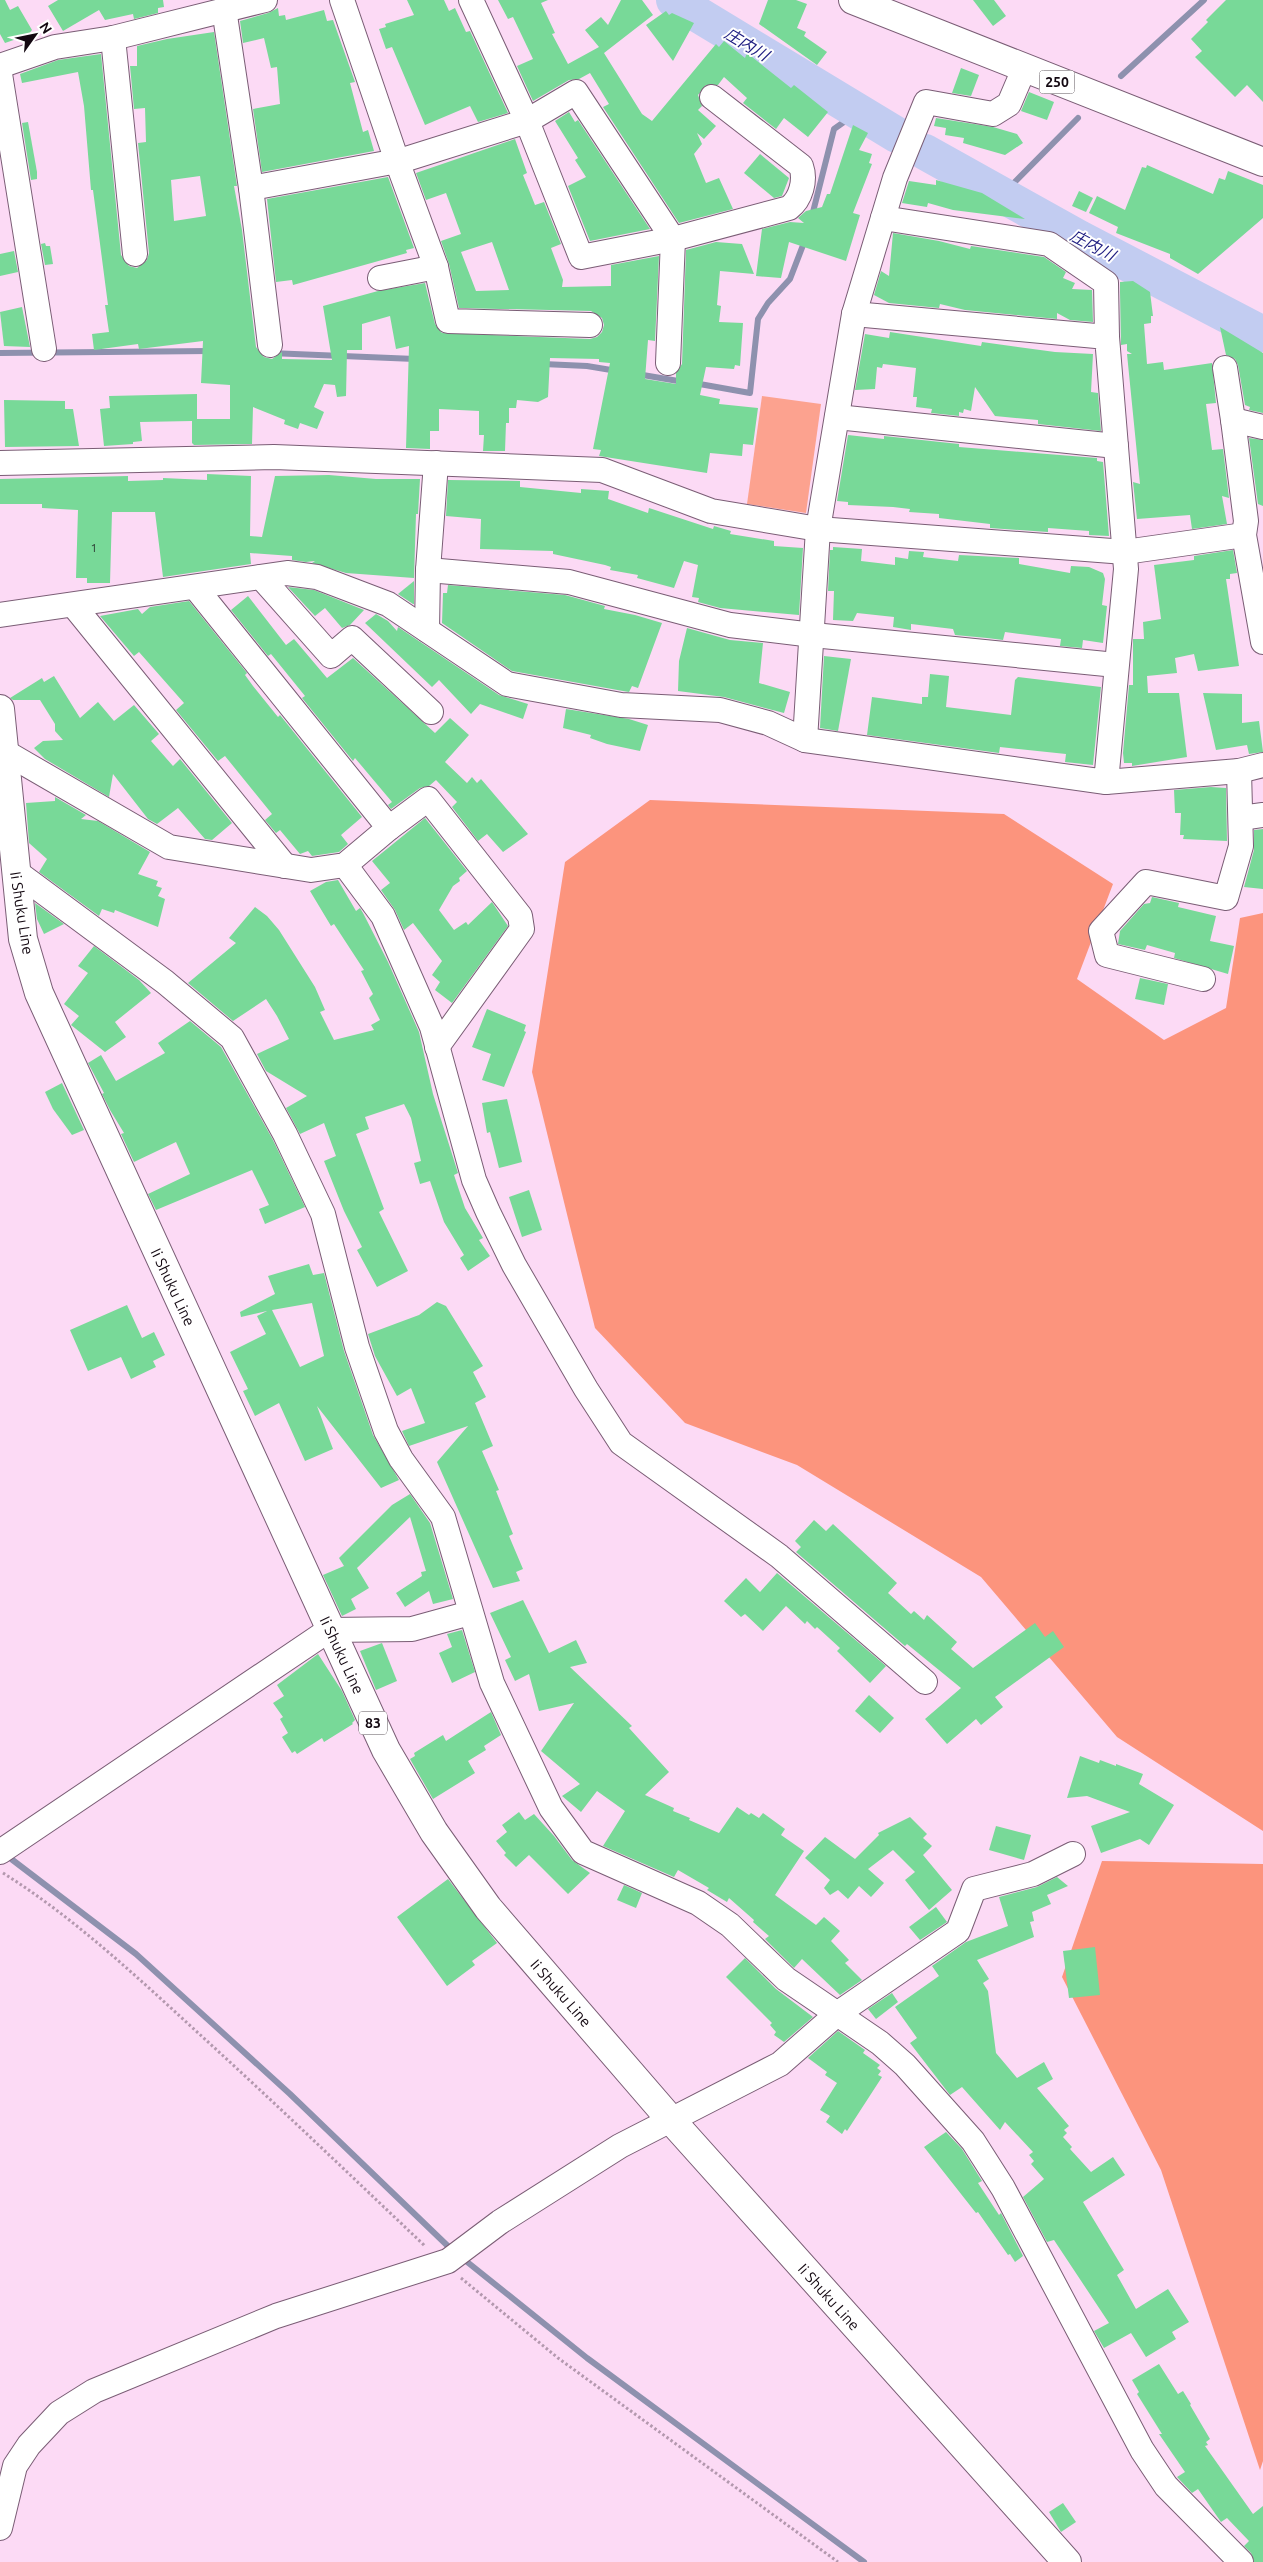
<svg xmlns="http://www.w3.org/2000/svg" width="1263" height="2562" font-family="Ubuntu,'Noto Sans JP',sans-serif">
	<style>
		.green { fill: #fca28f }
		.forest { fill: #fc947d }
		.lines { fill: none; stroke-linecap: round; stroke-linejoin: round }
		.stream { stroke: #8e91ae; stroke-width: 6 }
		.river { stroke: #c2ccf1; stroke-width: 36 }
		.building { fill: #78d998; fill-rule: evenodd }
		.street-casing { stroke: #7a5d75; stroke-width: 26 }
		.primary-casing { stroke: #7a5d75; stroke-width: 30 }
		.highway-casing { stroke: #7a5d75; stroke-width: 30 }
		.path { stroke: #b398ae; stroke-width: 3; stroke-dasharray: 2.5 2.5; stroke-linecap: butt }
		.street { stroke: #fff; stroke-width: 24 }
		.primary { stroke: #fff; stroke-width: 28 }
		.highway { stroke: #fff; stroke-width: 28 }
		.labels { text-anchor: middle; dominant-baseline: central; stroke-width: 4; stroke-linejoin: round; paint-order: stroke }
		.number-label { font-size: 12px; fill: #2c3c33 }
		.shield { fill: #fff; stroke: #5a5258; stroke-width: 1 }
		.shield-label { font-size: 14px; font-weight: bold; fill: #130811 }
		.street-label { font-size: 15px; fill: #130811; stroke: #fff }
		.water-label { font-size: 16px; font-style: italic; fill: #1f1e82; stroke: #fff }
	</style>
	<rect width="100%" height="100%" fill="#fcdaf5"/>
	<path class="green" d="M762,396L821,404L806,513L747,504Z"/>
	<g class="forest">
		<path d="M650,800L1004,814L1113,884L1077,979L1164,1040L1226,1008L1240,918L1263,913V1831L1117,1737L981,1577L797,1465L685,1423L595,1328L532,1072L565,862Z"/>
		<path d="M1102,1861L1263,1864V2461L1260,2470L1161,2170L1062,1977Z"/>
	</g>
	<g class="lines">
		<g class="stream">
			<path d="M1121,76L1204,0"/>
			<path d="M1002,195L1078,118"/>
			<path d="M812,216L834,129L858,112"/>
			<path d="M0,353L210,351"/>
			<path d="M270,353L415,359"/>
			<path d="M543,364L587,366L617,371"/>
			<path d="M637,374L684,382"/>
			<path d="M694,383L750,393L758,319L768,303L790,279L805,240"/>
			<path d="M6,1855L136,1954L290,2094L453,2251"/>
			<path d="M461,2257L587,2358L864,2562"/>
		</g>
		<g class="river">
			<path d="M674,0L897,135"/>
			<path d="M925,152L1079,238L1263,334"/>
		</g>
	</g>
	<g class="building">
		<path d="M0,0H5L10,10L18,6L32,30L28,35L5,43L0,34Z"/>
		<path d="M58,0H163L164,7L158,8V13L134,19L133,14L105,20L99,10L63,31L48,6Z"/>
		<path d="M407,0H444L449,11L455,8L466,32L470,31L508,113L478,122L470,106L425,125L392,47L386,49L379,29L386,27L385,24L414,15Z"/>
		<path d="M498,0H548L541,3L555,33L552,34L568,64L599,47L585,30L601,17L608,25L621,0H642L653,15L604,53L642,114L652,121L716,44L719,47L724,41L745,58L747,53L791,88L794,85L828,112L808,137L784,118L776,129L743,103L747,98L724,77L718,85H706L698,95L702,106L698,110L716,126L704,139L697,133L702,144L694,154L706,183L719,178L733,209L679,223L603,107L609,104L590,73L579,79L569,80L533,101L517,66L533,59L513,17L508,19Z"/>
		<path d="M768,0H796L807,4L797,28L806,32L804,36L827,52L817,65L759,24Z"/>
		<path d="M973,0H994L1006,16L993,26Z"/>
		<path d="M1226,0H1263V102L1247,85L1235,97L1195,57L1202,51L1191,39L1208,22L1206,20Z"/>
		<path d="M278,8L279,16L285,15L286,20L324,10L327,21L333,20L355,82L350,83L363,132L368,130L374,151L262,172L253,109L280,104L277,67L271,68L264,38L243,43L240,21L268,13Z"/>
		<path d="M666,11L669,15L672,13L694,23L673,61L646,25Z"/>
		<path d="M214,32L237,186H234L242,230L256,347L264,357L272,359L282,352V359L332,360L323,306L378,291L425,283L435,324L442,333L590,339L597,337L602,332L604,325L602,318L591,311L459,308L449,264L441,241L461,234L446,193L426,200L416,173L515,139L527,173L523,175L535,205L544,202L561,244L551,248L563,280L562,287L611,286V265L659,256L655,341L648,340L645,379L676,384V373L682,364L686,250L716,242L742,244L754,274L720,271L717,305L721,306L719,322L743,323L740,366L735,365L734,369L706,367L700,395L720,399L719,404L758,408L753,445L743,444L742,456L710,453L707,473L599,456L601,450L593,449L610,363L599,362V359L550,358L548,397L538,402L517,400L516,408H509V423H506L505,451H483L484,435H479V411L439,409V431H430V449L406,448L409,346L396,349L390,316L362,324V350H347L346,396L337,397L335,385L324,384L314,407L324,412L317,429L300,423L298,429L284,424L285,420L253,407L252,444L194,445L192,443V421L140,422L142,441L133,442V444L104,446L100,409L110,408L109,396L197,394V419H230V385L201,383L203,341L139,349L138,344L94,350L92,334L109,332L105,305H108L93,190H91L84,106L78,72L22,83L20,74L58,60L101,54L121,255L129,266L137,268L147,260L149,253L138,143L146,142L145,108L134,109L130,66H137V46L167,39ZM200,176L206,216L174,221L171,180ZM492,242L509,290L476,291L461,252Z"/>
		<path d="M961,68L979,75L971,96L952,93Z"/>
		<path d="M1029,92L1054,102L1047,120L1021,111Z"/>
		<path d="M569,112L575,122L578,120L650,229L590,241L568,186L586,177L575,160L578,158L555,121Z"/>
		<path d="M936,118L993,127L1017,134L1023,143L1005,155L963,143L964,138L945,135L946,128L934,126Z"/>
		<path d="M28,122L37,172V179L31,180L22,123Z"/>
		<path d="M853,125L868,133L859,150L872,154L869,163L872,164L853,213L860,215L846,261L789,242L781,278L756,276L762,229L790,222L804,223L798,218L806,211L822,207L827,194H830Z"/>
		<path d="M760,154L789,178L782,196L774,198L744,173Z"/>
		<path d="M1147,165L1213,194L1219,178L1225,180L1228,171L1263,185V218L1198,274L1170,258V254L1116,233L1118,227L1089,213L1097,196L1125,210L1142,167L1146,168Z"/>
		<path d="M388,177L414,248L406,250L407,253L293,285L292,280L276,282L267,199Z"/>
		<path d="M936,180L982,193L1025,219L953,210L928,203L927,207L902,203L909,181L936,185Z"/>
		<path d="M1079,191L1093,198L1086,212L1072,206Z"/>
		<path d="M893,233L939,241L970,249L971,246L1044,257L1066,272L1063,278L1075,283L1072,289L1092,290L1093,322L1070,320L1057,313V319L965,310L940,304L939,308L889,303L874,295L881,271L889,276Z"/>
		<path d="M45,243L46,246H50L53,264L45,265L41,244Z"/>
		<path d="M14,251L18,272L0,276V254Z"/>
		<path d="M1133,281L1150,292L1153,316H1151V323L1144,324L1147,364L1163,362L1164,370L1212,363L1216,403L1206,404L1212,450L1223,449L1229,498L1222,496L1227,524L1192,529L1190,515L1137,519L1133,482L1140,484L1127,354H1132L1127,351V344L1121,345L1120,292V282Z"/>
		<path d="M22,307L30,347L4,346L0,312Z"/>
		<path d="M1220,327L1263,353V413L1249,410L1250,407L1245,405L1238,365L1235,359L1226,355Z"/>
		<path d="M890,332L981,346L982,342L1055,352L1093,354L1091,392L1098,393L1101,431L1038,424V420L995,416L975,387L971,411L964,409L963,413L959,412V416L931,413L932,409L916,407L917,397H913L916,368L883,364L882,368L877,367L875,389L855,390L865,334L889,338Z"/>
		<path d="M4,400L65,401V409H73L79,446L5,447Z"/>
		<path d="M848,435L884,439V436L959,444V447L1097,458V461L1103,462L1109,536L1089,535V531L1048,528V532L990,528V524L939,518V514L909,512L910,509L893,507L848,505V502L837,501Z"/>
		<path d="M1249,438L1263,440V506L1258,504Z"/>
		<path d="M207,474L251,476L250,536L262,537L275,476L329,475L376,479H420L418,514H416L414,578L346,573L312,563L315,561L306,562L292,560V556L250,553L251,564L163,577L155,512H112L110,583H87V578H76L78,510L42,508V504H0V479L128,476V481L163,480V478L207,480Z"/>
		<path d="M448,480L520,481V487L581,493V489L609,491L608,499L648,513L649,508L713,529L714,526L731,531L730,534L774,541V546L803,548L799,615L720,608L698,602L699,598L692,597L698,565L684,561L674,588L637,578L638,575L610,570L611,567L605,565L553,554V551L480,549L481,519L446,516Z"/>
		<path d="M833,547L862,549L861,561L895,565V557L908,559L909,551L924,552L923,557L958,561L959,555L1019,558V564L1070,573L1071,566L1089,567L1103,573L1105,579L1102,605L1107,606L1103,643L1083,640L1082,648L1060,646L1061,639L1005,632L1003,640L987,638L955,635L953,629L911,624V630L893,627L894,617L857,613L853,621L833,620L834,591H828L830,550H833Z"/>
		<path d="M1233,550L1237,573L1230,574V579H1226L1239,666L1198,671L1194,654L1175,658L1177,673L1147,676L1148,693H1179L1187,757L1132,766V763H1124L1123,753L1129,685H1133V639H1144L1143,622L1161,619L1154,565L1194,560V556Z"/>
		<path d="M414,581V604H413L398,594Z"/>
		<path d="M448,585L565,595L605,606L604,609L635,615L662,623L638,688L632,686L629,692L623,691L512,671L442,623L443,593H447Z"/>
		<path d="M288,587L314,590L364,610L350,625L342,628L325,608L315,616Z"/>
		<path d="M248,596L286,645L294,639L327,678L353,658L435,733L450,718L469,735L445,762L467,783L472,777L477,783L481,779L528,834L503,852L487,834L478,841L452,807L457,802L436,780L429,786L420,788L391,809L388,805L392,802L355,758L353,761L302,698L305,696L271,654L268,656L231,610Z"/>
		<path d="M189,601L247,673L245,675L253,686L278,717L280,715L362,817L341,835L348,844L339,852L312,856L308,851L300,854L280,830L276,833L265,820L272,814L225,756L218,761L176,710L184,703L139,652L134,656L100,616L138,609L142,614L150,607Z"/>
		<path d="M376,614L388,621L397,631L398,627L499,695L528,704L523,719L480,704L471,714L439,680L432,687L365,623Z"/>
		<path d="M687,628L730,640L763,643L759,683L790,692L784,713L724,697L678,691L679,661Z"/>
		<path d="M824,656L851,659L838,731L820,728Z"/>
		<path d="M930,674L949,676L946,707L1011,715L1015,680L1018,677L1101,687L1093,765L1065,762L1066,754L1000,747L999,753L867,735L872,697L922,704V697H928Z"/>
		<path d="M54,676L80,718L98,702L114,721L134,705L159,734L151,741L173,766L180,759L232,823L212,840L205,839L178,808L157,824L148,819L113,774L109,797L45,759L34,748L43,741L63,740L55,731V724L40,700H13L10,698L42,678L44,682Z"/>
		<path d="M1203,693L1242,694V723L1259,721L1263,752L1249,754L1247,745L1216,750Z"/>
		<path d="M566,709L629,719L648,725L640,751L607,744L590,738L591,735L563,728Z"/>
		<path d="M1211,787L1226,788L1227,841L1183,839L1184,835H1180L1181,813H1175L1174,790Z"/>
		<path d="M55,797L86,815L81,819L98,821L150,852L138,874L158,881L156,886L162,888L158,896L165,899L158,927L115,910L114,913L102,909L99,916L39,872L47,859L29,843L26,803L55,801Z"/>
		<path d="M425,818L467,871L459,878L460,881L453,886L439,910L454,930L466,922L468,925L492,902L508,926L452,1003L435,990L440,982L432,975L442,961L413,923L404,930L395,910L381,890L390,883L372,861Z"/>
		<path d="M1263,829V889L1244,887L1254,850V830Z"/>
		<path d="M338,880L356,911L360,908L363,913L362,911L388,962L419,1032L433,1094L458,1173L454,1175L465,1208L483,1238L479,1240L490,1256L468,1271L460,1258L464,1255L444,1222L430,1181L420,1184L414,1163L421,1161L411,1118L404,1104L365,1117L369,1129L356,1134L384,1209L379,1212L408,1271L377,1287L357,1250L362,1247L344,1211L324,1161L336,1156L324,1123L300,1134L286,1108L307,1096L266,1071L257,1054L289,1039L277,1016L266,999L233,1021L188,983L236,943L229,938L255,907L267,916L279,930L315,987L325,1010L320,1012L334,1040L374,1030L371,1025L380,1020L369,998L373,994L361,971L364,970L334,924L331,926L310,891L326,882Z"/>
		<path d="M1152,897L1179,903L1178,907L1216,916L1210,941L1234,946L1228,974L1174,958L1175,953L1147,945L1145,950L1118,944L1120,931L1144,904L1150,903Z"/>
		<path d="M35,903L64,924L44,934L37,919Z"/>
		<path d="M94,946L139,980L151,993L115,1022L126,1037L105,1052L71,1025L79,1016L64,1004L88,973L78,966Z"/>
		<path d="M1140,978L1168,984L1164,1005L1135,999Z"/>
		<path d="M487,1009L526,1025L524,1031L526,1032L504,1087L482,1080L491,1054L472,1047Z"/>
		<path d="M190,1021L221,1047L273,1140L305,1207L265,1224L259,1209L269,1205L252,1170L156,1210L148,1194L190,1174L176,1142L134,1162L121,1134L124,1133L110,1110L102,1094L104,1093L88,1063L101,1055L116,1081L165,1053L158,1043Z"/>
		<path d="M62,1083L84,1130L72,1135L53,1109L45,1092Z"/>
		<path d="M507,1099L522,1162L499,1168L490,1132L487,1133L482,1103Z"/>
		<path d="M529,1190L542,1230L522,1237L509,1197Z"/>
		<path d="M309,1264L313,1275L324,1273L344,1351L373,1435L399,1480L381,1488L317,1406L333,1449L305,1461L279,1403L255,1416L243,1391L248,1389L230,1352L266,1334L257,1316L267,1311L241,1317L240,1312L275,1294L268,1276ZM312,1303L324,1356L300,1367L272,1310Z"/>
		<path d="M437,1302L446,1306L483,1366L473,1372L486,1397L475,1403L493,1446L482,1451L499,1490L496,1491L513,1534L509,1536L523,1569L516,1572L520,1581L493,1588L437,1462L468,1426L409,1446L402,1431L425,1423L411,1388L397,1396L375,1356L368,1334L419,1315Z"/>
		<path d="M127,1305L142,1338L154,1332L165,1355L153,1361L156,1367L131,1379L121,1357L88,1371L70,1330Z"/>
		<path d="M410,1494L430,1523L453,1599L433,1604L429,1591L405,1607L396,1593L422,1576L421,1572L426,1571L410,1517L357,1568L369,1588L351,1599L356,1609L342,1616L323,1575L344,1566L339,1558L392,1505Z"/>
		<path d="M814,1520L826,1531L833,1524L897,1583L888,1593L911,1614L914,1611L924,1620L927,1615L957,1642L951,1649L973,1668L1035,1623L1045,1637L1053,1631L1064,1647L995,1697L1003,1707L981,1725L976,1719L947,1744L925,1719L961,1688L907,1644L905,1646L796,1552L801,1547L795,1541Z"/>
		<path d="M777,1573L886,1666L870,1683L837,1651L840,1648L817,1627L815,1629L807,1621L805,1624L786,1606L763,1631L745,1614L741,1617L724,1601L746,1578L760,1592Z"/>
		<path d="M523,1600L549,1653L576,1640L587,1663L570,1667L632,1726L629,1728L669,1772L645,1795L674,1808L673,1811L690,1818L689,1820L719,1833L737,1807L749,1815L751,1813L759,1818L763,1813L785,1829L781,1835L804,1851L775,1895L816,1925L824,1917L840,1931L831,1941L849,1960L845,1963L862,1980L840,1995L802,1959L794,1968L765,1939L769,1936L753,1922L754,1920L729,1898L727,1902L707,1890L709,1888L678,1870L674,1877L603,1846L625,1811L597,1791L581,1812L562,1796L580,1784L541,1751L574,1703L539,1711L529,1674L515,1681L505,1660L511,1657L490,1613Z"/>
		<path d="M462,1630L475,1672L452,1683L439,1653L452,1647L447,1634Z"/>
		<path d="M382,1643L397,1681L376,1690L360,1651Z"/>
		<path d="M318,1654L342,1691L355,1720L352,1723L353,1724L324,1742L322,1738L297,1754L295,1751L292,1753L282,1737L288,1733L280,1719L283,1717L273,1703L284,1696L277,1685Z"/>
		<path d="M869,1695L894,1718L880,1733L855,1711Z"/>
		<path d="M491,1712L501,1735L484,1746L486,1750L468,1761L475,1773L433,1799L410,1759L415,1756L414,1753L443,1735L446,1741Z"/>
		<path d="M1080,1756L1099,1763L1100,1760L1116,1766V1764L1143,1774L1139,1784L1174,1805L1149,1845L1140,1839L1101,1853L1091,1826L1130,1812L1087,1796L1067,1798Z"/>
		<path d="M519,1812L525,1820L534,1814L554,1836L572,1860L590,1873L568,1894L529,1855L516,1867L504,1855L506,1853L496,1841L507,1832L502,1825Z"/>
		<path d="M910,1817L927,1834L923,1838L932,1846L923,1855L952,1890L929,1910L905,1880L915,1872L893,1850L868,1869L884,1883L871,1897L859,1886L848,1899L838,1890L830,1895L824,1888L830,1880L805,1858L825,1837L855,1859L879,1835L878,1833Z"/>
		<path d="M996,1826L1031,1835L1024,1860L989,1850Z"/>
		<path d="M1057,1877L1068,1886L1047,1895L1051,1904L1032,1912L1034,1921L1030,1922L1034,1937L977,1960L989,1979L983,1983L988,1991L996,2053L1017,2078L1044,2062L1053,2079L1037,2088L1069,2126L1064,2130L1067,2133L1063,2137L1072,2147L1070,2149L1091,2172L1113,2157L1125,2175L1083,2202L1124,2270L1117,2275L1136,2309L1168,2289L1189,2322L1172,2332L1176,2339L1146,2357L1131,2333L1104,2348L1094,2331L1109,2323L1054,2240L1047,2242L1023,2197L1044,2179L1031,2164L1034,2161L1029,2155L1033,2152L1005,2122L1000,2130L962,2087L950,2095L910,2043L917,2038L895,2007L939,1976L932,1966L966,1942L1008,1926L999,1897L1037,1887Z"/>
		<path d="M448,1879L497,1943L472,1961L475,1965L447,1986L397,1917Z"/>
		<path d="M624,1885L642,1893L636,1908L617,1900Z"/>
		<path d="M936,1907L947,1922L920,1940L909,1927Z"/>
		<path d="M1095,1947L1100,1995L1069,1998L1063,1951Z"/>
		<path d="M745,1958L776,1989L813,2017L784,2042L774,2035L776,2032L770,2025L772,2023L726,1977Z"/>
		<path d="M892,1993L898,2002L876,2019L868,2009Z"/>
		<path d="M838,2031L865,2050L863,2053L880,2065L877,2068L881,2071L878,2075L882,2077L847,2131L845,2129L842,2134L826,2122L830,2116L820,2110L837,2083L825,2075L827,2072L808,2058Z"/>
		<path d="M946,2132L962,2149L982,2181L978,2183L999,2215L1001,2213L1023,2256L1015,2262L1010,2254L1008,2255L978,2212L976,2213L924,2147Z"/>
		<path d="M1159,2364L1178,2394L1183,2391L1191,2404L1190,2405L1210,2439L1206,2442L1208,2445L1205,2446L1253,2514L1263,2506V2562H1254L1251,2553L1244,2546L1249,2541L1227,2518L1221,2522L1198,2489L1192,2493L1177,2477L1185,2472L1159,2434H1162L1137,2394L1139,2392L1132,2380Z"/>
		<path d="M1063,2503L1076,2522L1061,2532L1049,2512Z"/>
	</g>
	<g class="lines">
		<g class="street-casing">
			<g id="street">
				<path d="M342,0L397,161L436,267L448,321L590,325"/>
				<path d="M471,0L527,121L581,257L673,239L789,208C801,199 806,180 801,166L712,97"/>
				<path d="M224,9L251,188L270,345"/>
				<path d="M113,38L135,254"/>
				<path d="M0,66L55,47L113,38L265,0"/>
				<path d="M0,74L44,349"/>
				<path d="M251,188L403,160L527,121L576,92L673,239L668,363"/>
				<path d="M883,218L1049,244L1106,283L1107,337"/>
				<path d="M380,278L436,267"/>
				<path d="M1225,368L1233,420"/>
				<path d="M837,417L1116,446"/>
				<path d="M1263,427L1233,420L1246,521L1244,535L1263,642"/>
				<path d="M0,463L274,457L602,470L711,511L818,529L1125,552L1244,535"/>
				<path d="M428,570L569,582L730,625L813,635L1116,665"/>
				<path d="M261,577L331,656L352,638L431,712"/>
				<path d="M74,606L285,866"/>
				<path d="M0,615L287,573L317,577L388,604L507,684L621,705L720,710L768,723L805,740L1106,782L1126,569L1107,337L854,314"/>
				<path d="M427,630L428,570L436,463"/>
				<path d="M805,740L818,529L854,314L895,178L926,102L993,114L1009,104L1024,69"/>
				<path d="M5,752L169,847L311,870L345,865L389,828L195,587"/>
				<path d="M1106,782L1239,771L1263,765"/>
				<path d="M1241,818L1263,815"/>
				<path d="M389,828L428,799L520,916L522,929L437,1047"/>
				<path d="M345,865L383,916L432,1027L474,1180L488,1212L514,1265L586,1389L621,1443L779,1556L925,1682"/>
				<path d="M15,871L165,982L232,1038L285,1134L323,1214L357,1347L386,1431L401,1459L443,1517L492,1683L551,1808L583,1852L698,1903L730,1925L786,1979L880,2043L905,2065L973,2141L1003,2188L1142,2450L1166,2486L1241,2562"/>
				<path d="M1203,979L1107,955L1101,931L1146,882L1226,898L1241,846L1239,771"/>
				<path d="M0,1852L329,1630L412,1629L470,1613"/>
				<path d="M0,2528L15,2466L29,2445L59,2413L94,2391L276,2316L448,2261L500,2222L620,2146L780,2064L837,2014L958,1931L974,1889L1033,1874L1073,1854"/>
			</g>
		</g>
		<g class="primary-casing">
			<path id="primary" d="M0,709L23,939L39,993L386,1750L434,1832L488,1908L671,2120L1067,2562"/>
		</g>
		<g class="highway-casing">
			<path id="highway" d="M853,0L1263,162"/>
		</g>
		<g class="path">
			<path d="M3,1873C73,1917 135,1975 196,2031C273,2101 349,2174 425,2246"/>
			<path d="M461,2278L558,2358L838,2562"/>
		</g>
		<use href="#street" class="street"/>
		<use href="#primary" class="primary"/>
		<use href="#highway" class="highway"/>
	</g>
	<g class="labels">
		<g class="number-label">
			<text x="94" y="547">1</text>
		</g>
		<g class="shield">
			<rect x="1039.5" y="70.5" width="35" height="23" rx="4"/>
			<rect x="359" y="1711.5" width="28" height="23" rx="4"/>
		</g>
		<g class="shield-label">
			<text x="1057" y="82">250</text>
			<text x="373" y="1723">83</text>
		</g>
		<g class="street-label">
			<text transform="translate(22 913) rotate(81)">Ii Shuku Line</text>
			<text transform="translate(173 1287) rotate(65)">Ii Shuku Line</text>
			<text transform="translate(342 1655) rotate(65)">Ii Shuku Line</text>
			<text transform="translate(561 1993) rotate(49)">Ii Shuku Line</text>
			<text transform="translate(829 2297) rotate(48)">Ii Shuku Line</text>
		</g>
		<g class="water-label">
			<text transform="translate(747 44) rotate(31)">庄内川</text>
			<text transform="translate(1093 245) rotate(28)">庄内川</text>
		</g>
	</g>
	<g transform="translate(35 35) rotate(57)" stroke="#ffffff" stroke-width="4" paint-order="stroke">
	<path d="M0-4L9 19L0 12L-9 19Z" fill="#130811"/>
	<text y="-8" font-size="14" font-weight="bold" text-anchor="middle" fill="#130811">N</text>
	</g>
</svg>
